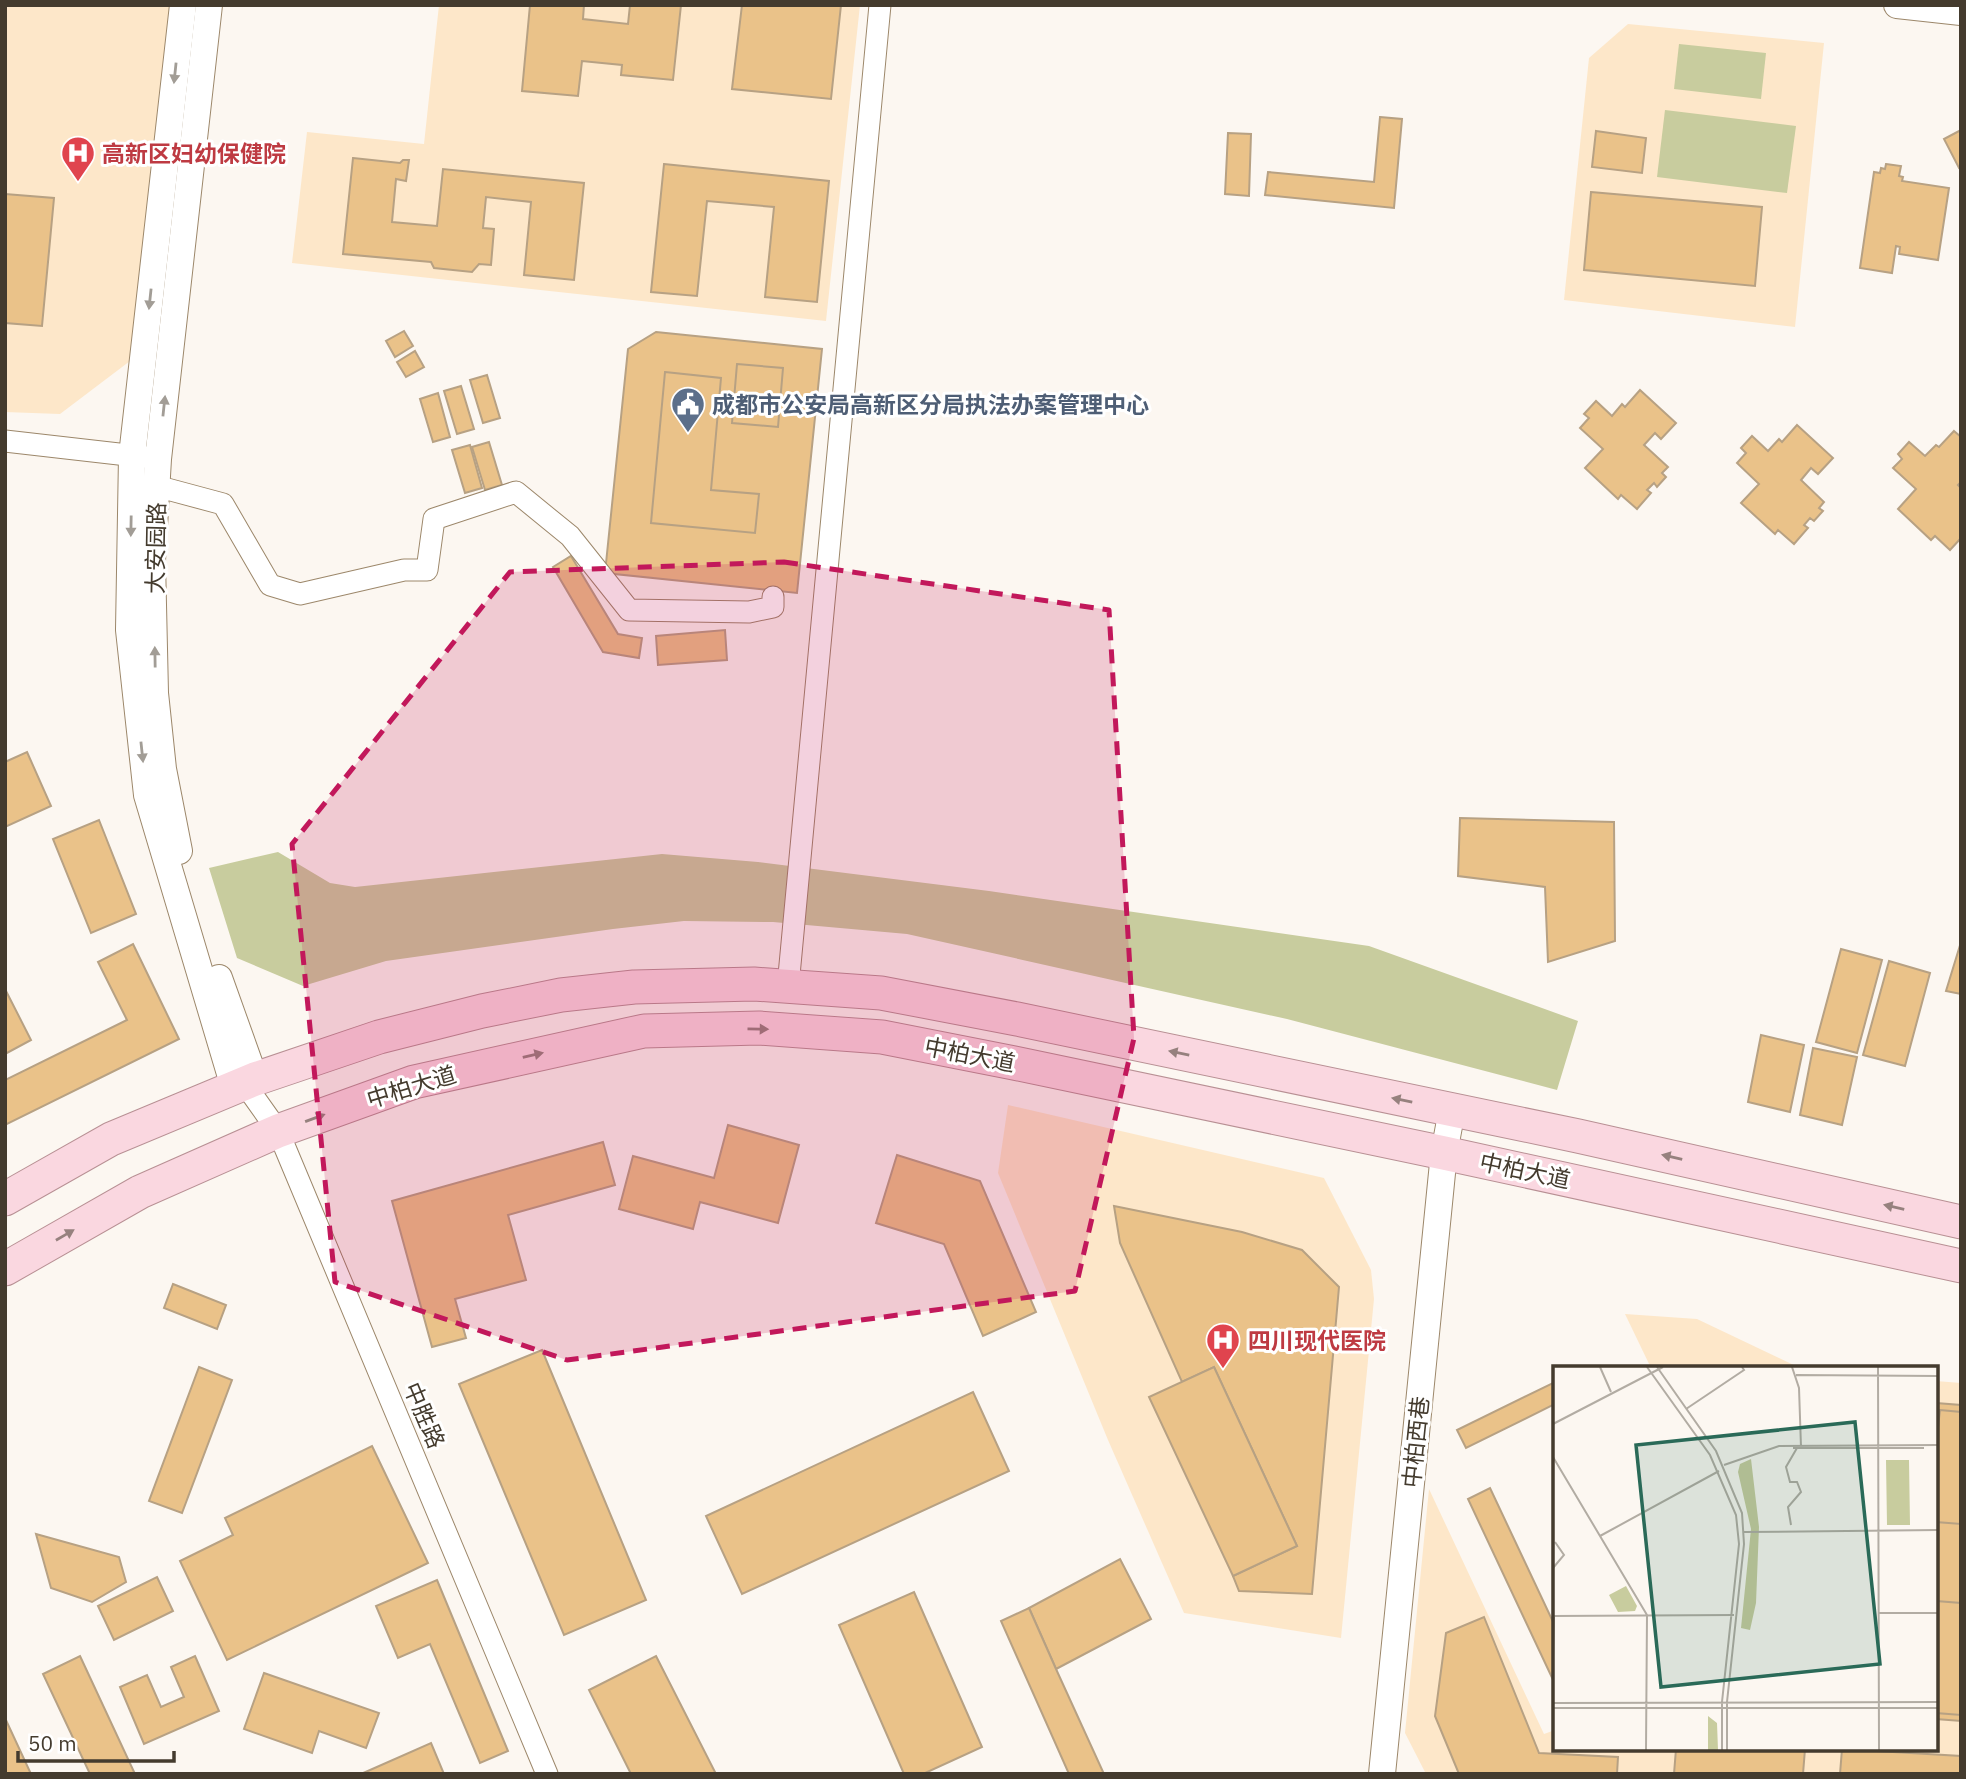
<svg xmlns="http://www.w3.org/2000/svg" width="1966" height="1779" font-family="'IBM Plex Sans','Noto Sans SC',sans-serif">
	<style>
		.built { fill: #fde7c9 }
		.green { fill: #c8cc9e }
		.building { fill: #eac289; stroke: #b7a183; stroke-width: 2 }
		.lines { fill: none; stroke-linecap: round; stroke-linejoin: round }
		.minor-casing { stroke: #9c876a; stroke-width: 23 }
		.tertiary-casing { stroke: #9c876a; stroke-width: 28 }
		.primary-casing { stroke: #b89094; stroke-width: 35 }
		.minor { stroke: #fff; stroke-width: 21 }
		.tertiary { stroke: #fff; stroke-width: 26 }
		.primary { stroke: #fad7e0; stroke-width: 33 }
		.oneway { fill: #a29d96 }
		.oneway2 { fill: #96817e }
		.marked { fill: #c2185b; fill-opacity: 0.2; stroke: #c2185b; stroke-width: 5; stroke-dasharray: 14 9; stroke-linejoin: round }
		.labels { text-anchor: middle; dominant-baseline: central; stroke-width: 6; stroke-linejoin: round; paint-order: stroke }
		.health-label { font-size: 23px; font-weight: bold; fill: #be3a42; stroke: #fff; text-anchor: start }
		.service-label { font-size: 23px; font-weight: bold; fill: #4e5e75; stroke: #fff; text-anchor: start }
		.street-label { font-size: 23px; fill: #443b2e; stroke: #fff }
		.inset-road { fill: none; stroke: #b2aca3; stroke-width: 2 }
		.view { fill: #2a6a58; fill-opacity: 0.15; stroke: #2a6a58; stroke-width: 3.5 }
		.inset-edge { fill: none; stroke: #443b2e; stroke-width: 3.5 }
	</style>
	<rect width="100%" height="100%" fill="#fcf7f1"/>
	<g class="built">
		<path d="M5,5H172L130,361L60,414L5,412Z"/>
		<path d="M439,5H860L826,321L292,263L307,132L424,144Z"/>
		<path d="M1628,24L1824,43L1795,327L1564,300L1589,58Z"/>
		<path d="M1008,1105L1324,1178L1371,1270L1374,1299L1341,1638L1184,1613L1108,1440L998,1173Z"/>
		<path d="M1625,1314L1697,1319L1800,1368H1651Z"/>
		<path d="M1936,1381L1961,1383V1774H1426L1405,1733L1429,1489L1544,1734L1555,1730V1749H1936Z"/>
	</g>
	<g class="green">
		<path d="M1679,44L1766,53L1761,99L1674,89Z"/>
		<path d="M1665,110L1796,126L1787,193L1657,177Z"/>
		<path d="M278,852L330,883L355,887L662,854L758,862L989,891L1369,946L1578,1021L1557,1090L1287,1019L907,934L773,922L684,921L613,929L386,961L303,986L237,958L209,868Z"/>
	</g>
	<g class="building">
		<path d="M530,5H584L583,19L628,24L630,5H681L673,80L621,75L622,65L582,61L578,96L522,91Z"/>
		<path d="M742,5H841L831,99L732,89Z"/>
		<path d="M1380,117L1402,119L1394,208L1265,195L1268,172L1374,182Z"/>
		<path d="M1961,130V167L1959,168L1944,139Z"/>
		<path d="M1596,131L1646,138L1642,173L1592,167Z"/>
		<path d="M1228,133L1251,134L1249,196L1225,194Z"/>
		<path d="M353,158L400,163L403,160H409L406,181L396,179L392,222L437,226L443,169L584,183L574,280L524,275L531,202L486,197L483,228L494,229L491,265L479,264L472,272L434,268L431,262L343,254Z"/>
		<path d="M664,164L829,181L817,302L765,297L774,207L707,201L697,296L651,292Z"/>
		<path d="M1886,164L1901,166L1899,176L1903,177L1902,181L1949,188L1938,260L1899,254L1900,247L1896,246L1892,273L1860,268L1874,172L1880,173L1881,168L1885,169Z"/>
		<path d="M1591,192L1762,207L1755,286L1584,270Z"/>
		<path d="M5,194L54,198L42,326L5,323Z"/>
		<path d="M404,331L413,346L395,357L386,341Z"/>
		<path d="M656,332L822,349L797,593L605,573L628,349Z"/>
		<path d="M415,351L424,367L406,377L397,362Z"/>
		<path d="M737,364L783,368L778,427L732,423Z"/>
		<path d="M665,372L721,378L711,490L759,494L755,533L651,523Z"/>
		<path d="M487,375L500,418L483,423L470,380Z"/>
		<path d="M461,386L474,429L457,434L444,391Z"/>
		<path d="M1640,390L1676,423L1661,439L1655,433L1644,445L1668,467L1662,473L1666,477L1657,487L1654,483L1647,490L1651,493L1637,509L1621,495L1618,499L1585,468L1603,449L1580,428L1589,418L1584,414L1596,401L1612,416L1622,404L1625,407Z"/>
		<path d="M438,393L450,437L433,442L420,399Z"/>
		<path d="M1797,425L1833,458L1818,474L1811,468L1801,480L1824,502L1819,508L1823,511L1814,521L1810,518L1804,525L1808,528L1794,544L1778,530L1775,534L1741,503L1759,484L1737,463L1746,453L1741,448L1752,436L1768,451L1779,439L1782,442Z"/>
		<path d="M1954,431L1961,437V482L1958,485L1961,488V538L1950,550L1935,536L1931,540L1898,509L1916,489L1893,468L1902,459L1898,454L1909,442L1925,456L1936,445L1939,447Z"/>
		<path d="M489,442L502,485L485,490L472,447Z"/>
		<path d="M470,445L482,488L465,493L452,450Z"/>
		<path d="M571,556L618,634L642,638L639,658L603,652L553,567Z"/>
		<path d="M725,630L727,660L658,665L656,636Z"/>
		<path d="M27,752L51,806L5,827V762Z"/>
		<path d="M1460,818L1614,822L1615,941L1548,962L1545,887L1458,876Z"/>
		<path d="M99,820L136,914L91,933L53,839Z"/>
		<path d="M1961,942V994L1946,991Z"/>
		<path d="M133,944L179,1039L5,1125V1080L127,1020L98,962Z"/>
		<path d="M1841,949L1882,960L1857,1053L1816,1042Z"/>
		<path d="M1889,961L1930,973L1905,1066L1863,1055Z"/>
		<path d="M5,989L31,1040L5,1054Z"/>
		<path d="M1761,1035L1804,1045L1790,1112L1748,1102Z"/>
		<path d="M1813,1048L1857,1057L1842,1125L1800,1115Z"/>
		<path d="M728,1125L799,1145L778,1223L700,1202L693,1229L619,1209L633,1156L714,1178Z"/>
		<path d="M603,1142L615,1185L508,1215L526,1280L455,1299L466,1338L432,1347L392,1201Z"/>
		<path d="M897,1155L980,1181L1036,1312L983,1336L944,1244L876,1223Z"/>
		<path d="M1114,1206L1242,1232L1302,1250L1339,1287L1312,1594L1239,1591L1233,1576L1297,1546L1214,1367L1182,1382L1120,1243Z"/>
		<path d="M173,1284L226,1305L217,1329L164,1308Z"/>
		<path d="M542,1350L646,1600L564,1635L459,1384Z"/>
		<path d="M199,1367L232,1380L182,1513L149,1501Z"/>
		<path d="M1214,1367L1297,1546L1233,1576L1149,1397Z"/>
		<path d="M1555,1382V1404L1466,1448L1457,1430Z"/>
		<path d="M973,1392L1009,1471L742,1594L706,1516Z"/>
		<path d="M1936,1403L1961,1405V1721L1936,1719Z"/>
		<path d="M1940,1410L1961,1412V1524L1936,1522V1445Z"/>
		<path d="M372,1446L428,1563L227,1660L180,1561L233,1535L225,1518Z"/>
		<path d="M1490,1488L1555,1626V1684L1468,1499Z"/>
		<path d="M36,1534L119,1557L126,1582L92,1602L51,1588Z"/>
		<path d="M1120,1559L1151,1619L1056,1669L1029,1608Z"/>
		<path d="M157,1577L173,1611L114,1640L98,1606Z"/>
		<path d="M437,1580L508,1751L480,1763L430,1644L398,1658L376,1606Z"/>
		<path d="M914,1592L982,1747L923,1774H904L839,1625Z"/>
		<path d="M1936,1601L1961,1603V1715L1936,1713Z"/>
		<path d="M1029,1608L1056,1669L1104,1774H1069L1001,1621Z"/>
		<path d="M1484,1617L1539,1753L1618,1757L1617,1774H1459L1435,1716L1446,1633Z"/>
		<path d="M80,1656L135,1774H90L43,1674Z"/>
		<path d="M195,1656L219,1711L144,1744L120,1687L147,1675L161,1707L184,1697L171,1667Z"/>
		<path d="M656,1656L716,1774H631L589,1690Z"/>
		<path d="M264,1673L379,1713L366,1748L319,1731L312,1753L244,1729Z"/>
		<path d="M5,1718L31,1774H5Z"/>
		<path d="M431,1743L444,1774H361Z"/>
		<path d="M1676,1749H1805L1803,1774H1674Z"/>
		<path d="M1842,1749L1961,1756V1774H1840Z"/>
	</g>
	<g class="lines">
		<g class="minor-casing">
			<g id="minor">
				<path d="M5,441L145,457"/>
				<path d="M156,486L223,504L270,585L300,594L404,570H427L434,519L516,492L570,536L629,610L749,612L773,607V597"/>
				<path d="M788,986L880,5"/>
				<path d="M244,1083L278,1131L547,1774"/>
			</g>
		</g>
		<g class="tertiary-casing">
			<g id="tertiary">
				<path d="M183,5L132,456L129,630L147,795L234,1087"/>
				<path d="M1897,5L1961,12"/>
				<path d="M179,851L163,769L155,693L152,561L158,459L209,5"/>
				<path d="M219,978L255,1079"/>
				<path d="M1382,1774L1444,1153L1452,1110"/>
			</g>
		</g>
		<g class="primary-casing">
			<g id="primary">
				<path d="M5,1199L111,1139L255,1079L379,1037L482,1011L561,995L634,987L754,984L881,993L1017,1019L1578,1136L1961,1222"/>
				<path d="M5,1269L140,1192L278,1131L414,1082L644,1031L759,1028L882,1037L1014,1063L1444,1153L1961,1266"/>
			</g>
		</g>
		<use href="#minor" class="minor"/>
		<use href="#tertiary" class="tertiary"/>
		<use href="#primary" class="primary"/>
	</g>
	<defs><path id="oneway-solid" d="M-6-.8H1V-3.2L6.5 0L1 3.2V.8H-6Z" transform="scale(1.75)"/></defs>
	<g class="oneway">
		<use href="#oneway-solid" transform="translate(175 73) rotate(96)"/>
		<use href="#oneway-solid" transform="translate(150 299) rotate(96)"/>
		<use href="#oneway-solid" transform="translate(164 406) rotate(-84)"/>
		<use href="#oneway-solid" transform="translate(131 526) rotate(91)"/>
		<use href="#oneway-solid" transform="translate(155 657) rotate(-91)"/>
		<use href="#oneway-solid" transform="translate(142 752) rotate(84)"/>
	</g>
	<g class="oneway2">
		<use href="#oneway-solid" transform="translate(758 1029) rotate(1)"/>
		<use href="#oneway-solid" transform="translate(1179 1053) rotate(-168)"/>
		<use href="#oneway-solid" transform="translate(533 1055) rotate(-13)"/>
		<use href="#oneway-solid" transform="translate(1402 1100) rotate(-168)"/>
		<use href="#oneway-solid" transform="translate(315 1118) rotate(-20)"/>
		<use href="#oneway-solid" transform="translate(1672 1157) rotate(-167)"/>
		<use href="#oneway-solid" transform="translate(1894 1207) rotate(-167)"/>
		<use href="#oneway-solid" transform="translate(65 1235) rotate(-30)"/>
	</g>
	<path class="marked" d="M784,562L1109,610L1134,1038L1075,1291L567,1360L335,1282L292,844L510,572Z"/>
	<defs>
		<g id="hospital-pin" transform="scale(1.75)"><path d="M0 17L-7.5 6A9.5 9.5 0 1 1 7.5 6Z" fill="#e0444e" stroke="#fff"/><path d="M-5-5h3v3.5h4V-5h3V5h-3V1.5h-4V5h-3Z" fill="#fff"/></g>
		<g id="civic-pin" transform="scale(1.75)"><path d="M0 17L-7.5 6A9.5 9.5 0 1 1 7.5 6Z" fill="#5c6f8a" stroke="#fff"/><path d="M-.6-6.5H3V-4.5H.6V-3L4-1V1h2V6H-6V1h2V-1L-.6-3ZM-1.2 2.5V6h2.4V2.5Z" fill="#fff"/></g>
	</defs>
	<g fill-rule="evenodd">
		<use href="#hospital-pin" x="78" y="153"/>
		<use href="#civic-pin" x="688" y="404"/>
		<use href="#hospital-pin" x="1223" y="1340"/>
	</g>
	<g class="labels">
		<g class="health-label">
			<text x="102" y="153">高新区妇幼保健院</text>
			<text x="1248" y="1340">四川现代医院</text>
		</g>
		<g class="service-label">
			<text x="712" y="404">成都市公安局高新区分局执法办案管理中心</text>
		</g>
		<g class="street-label">
			<text transform="translate(155 548) rotate(-89)">大安园路</text>
			<text transform="translate(970 1054) rotate(11)">中柏大道</text>
			<text transform="translate(411 1086) rotate(-17)">中柏大道</text>
			<text transform="translate(1525 1170) rotate(12)">中柏大道</text>
			<text transform="translate(425 1415) rotate(67)">中胜路</text>
			<text transform="translate(1415 1442) rotate(-84)">中柏西巷</text>
		</g>
	</g>
	<g transform="translate(1553 1366)">
		<rect width="385" height="385" fill="#fcf7f1"/>
		<path d="M198,93L206,161L203,237L197,264L188,262L198,163L185,106L187,98ZM333,94H356L357,159H334ZM73,220L84,240L82,245L65,246L56,229ZM155,350L164,357L165,384H155Z" fill="#c8cc9e"/>
		<path class="inset-road" d="M47,1L58,26M94,1L157,89L183,149L186,178L169,336V384M104,1L163,85L189,147L191,178L174,336V384M239,1L246,22L248,81M325,1L326,384M243,9L385,10M133,43L191,4L189,1M0,58L110,1M240,82H371M0,91L94,249L93,384M171,99L226,80L385,79M238,159L235,141L248,126L244,116H237L233,101L244,82M191,166L385,164M47,170L166,105M0,202L11,189L2,176M326,247H385M0,250L181,249M0,291L1,250M0,337L385,336M0,341V384M0,342H385"/>
		<path class="view" d="M302,56L327,298L108,321L83,79Z"/>
		<rect width="385" height="385" class="inset-edge"/>
	</g>
	<rect width="1966" height="1779" fill="none" stroke="#443b2e" stroke-width="14"/>
	<path d="M18 1751v10h156v-10" fill="none" stroke="#443b2e" stroke-width="3.5"/>
	<text x="28" y="1751" font-size="21" fill="#443b2e" stroke="#ffffff" stroke-width="5" paint-order="stroke">50 m</text>
</svg>
